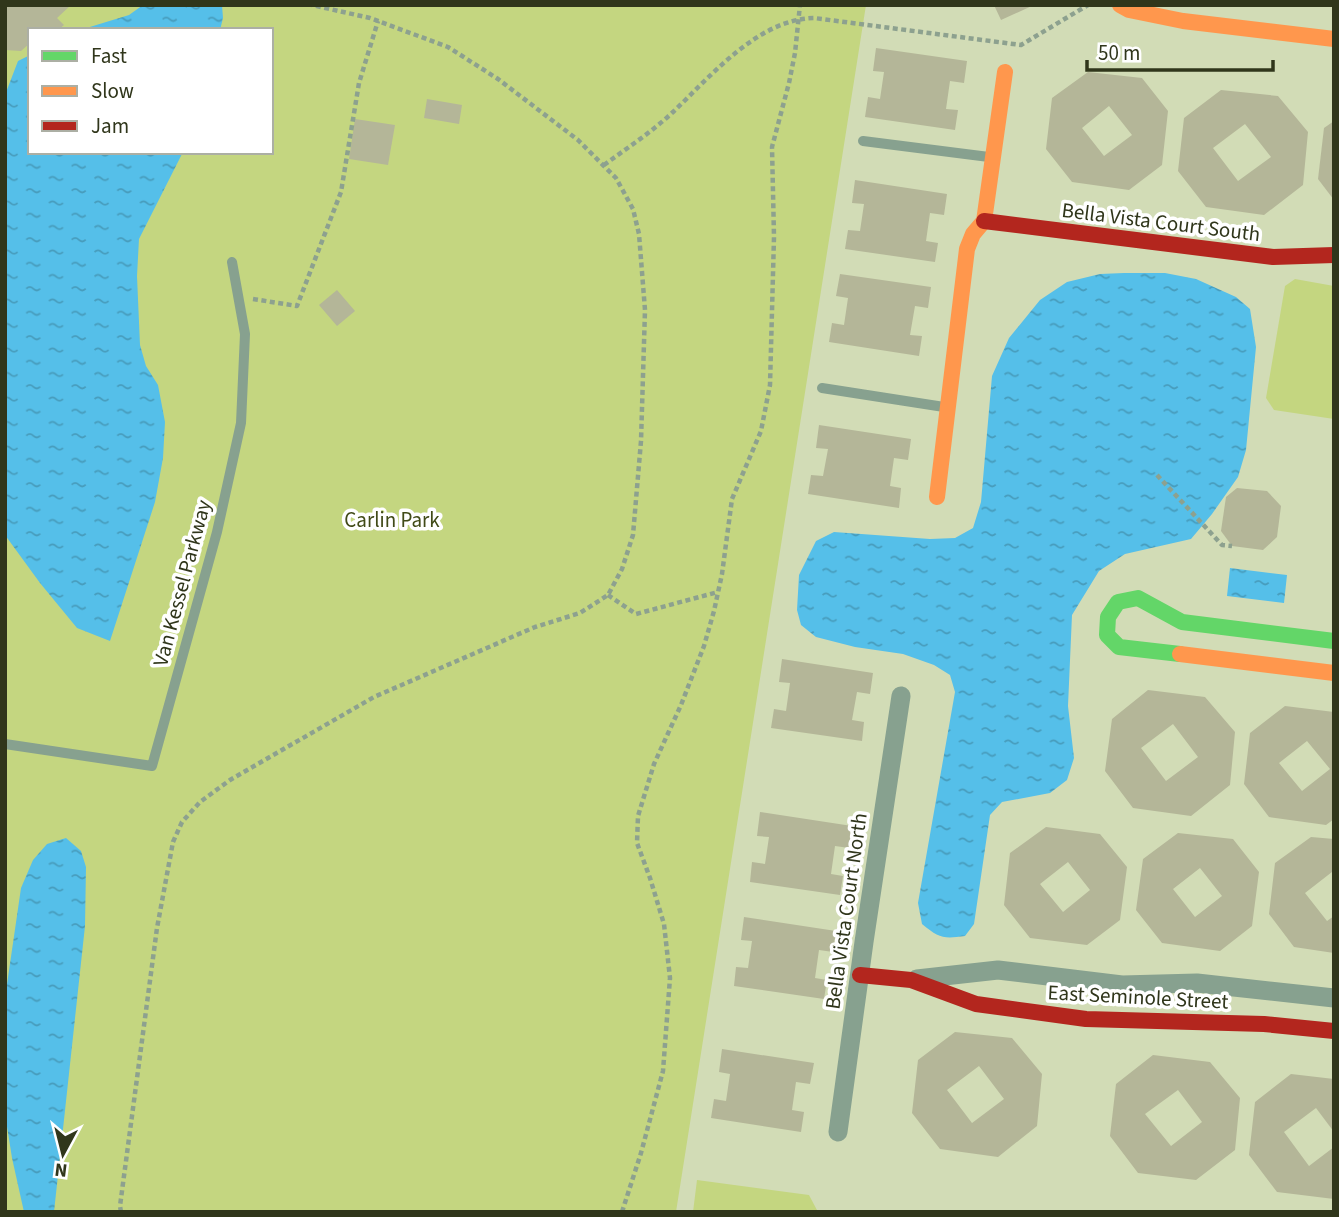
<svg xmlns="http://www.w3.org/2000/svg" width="1339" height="1217" font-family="'Source Sans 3',sans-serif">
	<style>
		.green { fill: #c4d680; fill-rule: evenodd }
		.water { fill: url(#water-ripples) }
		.building { fill: #b4b698; fill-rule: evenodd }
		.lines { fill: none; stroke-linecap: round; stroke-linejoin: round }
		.path { stroke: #8da18f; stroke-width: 4.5; stroke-dasharray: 5 3.5; stroke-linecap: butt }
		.lane { stroke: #87a18f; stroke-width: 10 }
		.street { stroke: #87a18f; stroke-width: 19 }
		.fast { stroke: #63d668; stroke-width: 16 }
		.slow { stroke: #ff974d; stroke-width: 16 }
		.jam { stroke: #b3261e; stroke-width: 16 }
		.labels { text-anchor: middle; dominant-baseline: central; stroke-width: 7; stroke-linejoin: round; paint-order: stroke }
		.street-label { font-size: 21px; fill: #30361b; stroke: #fff }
		.park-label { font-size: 21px; fill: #414b18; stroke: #fff }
	</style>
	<defs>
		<pattern id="water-ripples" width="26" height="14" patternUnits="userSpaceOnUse" patternTransform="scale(1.75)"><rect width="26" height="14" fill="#55bfe9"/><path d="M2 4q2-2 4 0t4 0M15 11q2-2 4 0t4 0" fill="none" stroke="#479cbc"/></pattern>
	</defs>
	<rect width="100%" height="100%" fill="#d2dcb6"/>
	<g class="green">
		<path d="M5,5H866L676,1212H5ZM30,30H271V152H30Z"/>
		<path d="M1295,279L1334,286V419L1274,410L1266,398L1285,286Z"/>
		<path d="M697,1180L809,1195L818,1212H693Z"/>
	</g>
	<g class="water">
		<path d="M143,5H222L223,18L220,30H80L129,15Z"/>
		<path d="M30,55V152H183L139,239L137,276L140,345L146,366L158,385L165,422L163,458L155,502L110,641L77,628L40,583L5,535V95L18,61Z"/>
		<path d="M1124,273H1165L1196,279L1236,297L1250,309L1256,347L1246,450L1238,477L1212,514L1191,539L1125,554L1099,571L1072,615L1068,706L1074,758L1067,780L1050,793L1002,802L990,815L974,924L965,936C943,939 939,938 922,924L918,903L955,692L950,675L934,665L903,654L855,647L816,637L801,625L797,610L799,575L816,541L834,532L930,539L955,538L973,528L981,502L992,376L1009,338L1040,300L1067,282L1100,274Z"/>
		<path d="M1230,568L1287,575L1284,603L1227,596Z"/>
		<path d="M66,838L81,851L86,867L85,926L54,1212H24L12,1158L5,1114V998L21,888L33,860L47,844Z"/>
	</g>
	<g class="building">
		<path d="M5,5H71L57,18L64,25L58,30H30V43L21,51L5,50Z"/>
		<path d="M994,5H1034L1001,20Z"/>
		<path d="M876,48L967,61L964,83L950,81L946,109L958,110L955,130L865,117L868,97L880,99L884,72L873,71Z"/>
		<path d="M1088,72L1142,78L1168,111L1162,165L1129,190L1072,182L1046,149L1052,98ZM1109,106L1132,135L1104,156L1082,128Z"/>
		<path d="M1221,90L1278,96L1308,132L1303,185L1264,215L1206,207L1178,171L1184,118ZM1245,124L1271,157L1238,181L1213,148Z"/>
		<path d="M427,99L462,105L459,124L424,118Z"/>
		<path d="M355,119L395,125L388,165L349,159Z"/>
		<path d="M1334,121V200L1318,179L1324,128Z"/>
		<path d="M855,180L947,194L944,215L930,213L926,241L938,243L935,262L845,249L848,230L860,231L864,204L852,203Z"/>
		<path d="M840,274L931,287L928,308L915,306L910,335L922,336L919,356L829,342L832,323L844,325L848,298L836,296Z"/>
		<path d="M337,290L355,311L337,326L319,305Z"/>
		<path d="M819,425L911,439L908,460L894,458L890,486L901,488L899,508L808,494L811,475L823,476L828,449L816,448Z"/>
		<path d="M1237,488L1267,491L1281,506L1277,537L1263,550L1232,546L1221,531L1226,497Z"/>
		<path d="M782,659L873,673L870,694L857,692L852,720L864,722L862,741L771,728L774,709L786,711L790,683L779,682Z"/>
		<path d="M1148,690L1205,697L1235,732L1230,785L1191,816L1133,808L1105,771L1112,719ZM1173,724L1198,757L1166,781L1141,748Z"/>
		<path d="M1285,706L1334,712V819L1326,825L1269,817L1244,784L1250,733ZM1307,741L1330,769L1302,791L1279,763Z"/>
		<path d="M760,812L852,826L849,848L835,846L831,874L843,876L840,895L750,882L752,862L765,864L769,837L757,836Z"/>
		<path d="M1046,827L1100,834L1127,867L1120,920L1087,945L1030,938L1004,905L1010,853ZM1068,862L1090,890L1063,912L1040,884Z"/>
		<path d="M1178,833L1233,839L1259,872L1252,926L1220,951L1162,943L1136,910L1143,859ZM1200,868L1222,896L1195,917L1173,889Z"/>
		<path d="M1311,837L1334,839V874L1332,872L1305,893L1327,921L1334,916V953L1294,947L1269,914L1275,863Z"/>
		<path d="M744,917L836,931L833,952L819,950L815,978L827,980L824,999L734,986L736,967L748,968L752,941L741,940Z"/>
		<path d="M955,1032L1012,1038L1042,1074L1037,1126L998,1157L940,1149L912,1113L918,1060ZM979,1066L1004,1099L972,1123L947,1090Z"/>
		<path d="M722,1049L814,1063L810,1084L796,1082L792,1110L804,1112L801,1132L711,1118L714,1099L726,1101L730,1074L719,1072Z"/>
		<path d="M1153,1055L1210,1062L1240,1098L1235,1150L1196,1180L1138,1173L1110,1136L1116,1084ZM1178,1090L1202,1122L1171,1146L1145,1114Z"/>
		<path d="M1291,1074L1334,1079V1132L1316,1108L1284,1132L1309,1166L1334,1147V1199L1277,1192L1249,1155L1255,1102Z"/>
	</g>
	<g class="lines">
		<g class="path">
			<path d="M604,165C627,148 652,132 673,112C710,77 758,19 814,18L1021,45L1088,5"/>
			<path d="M253,299L297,306L341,192L359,83L378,21"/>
			<path d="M1157,475L1222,545L1232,546"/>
			<path d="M608,595L636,614L718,592"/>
			<path d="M121,1212L120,1206L157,928L173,842L182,822L200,802L230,780L374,697L535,627L580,613L608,595L622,569L633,535L641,441L645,310L639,234L633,209L616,178L578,140L498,79L448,47L370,18L312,5"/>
			<path d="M622,1212L641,1153L663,1071L670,978L664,924L650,878L637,843L638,816L654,764L681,705L704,646L714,611L722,574L732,499L761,431L770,385L774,237L772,147L789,83L795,53L800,5"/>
		</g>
		<g class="lane">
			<path d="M863,141L989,157"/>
			<path d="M822,388L944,407"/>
			<path d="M5,744L152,766L217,532L241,423L245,334L232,262"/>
		</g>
		<g class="street">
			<path d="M917,979L998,970L1122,985L1197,983L1334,998"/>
			<path d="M838,1132L864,942L901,696"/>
		</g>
		<path class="fast" d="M1180,654L1119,647L1107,635L1108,617L1118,602L1138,598L1182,622L1334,641"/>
		<g class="slow">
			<path d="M1120,5L1129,10L1183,21L1334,39"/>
			<path d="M937,497L967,249L973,234L984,221L1005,72"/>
			<path d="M1180,654L1334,673"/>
		</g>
		<g class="jam">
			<path d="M984,221L1273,257L1334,255"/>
			<path d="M860,975L911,980L976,1004L1086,1019L1264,1024L1334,1031"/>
		</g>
	</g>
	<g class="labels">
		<g class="street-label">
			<text transform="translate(1161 222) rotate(7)">Bella Vista Court South</text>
			<text transform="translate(182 583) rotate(-75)">Van Kessel Parkway</text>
			<text transform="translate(846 911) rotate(-82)">Bella Vista Court North</text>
			<text transform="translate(1138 997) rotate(3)">East Seminole Street</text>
		</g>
		<g class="park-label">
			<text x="392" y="520">Carlin Park</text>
		</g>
	</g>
	<rect width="1339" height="1217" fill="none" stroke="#30361b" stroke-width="14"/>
	<rect x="28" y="28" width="245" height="126" fill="#ffffff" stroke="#acafa4" stroke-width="2"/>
	<rect x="42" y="51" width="35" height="10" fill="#63d668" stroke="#acafa4" stroke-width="2"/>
	<text x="91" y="63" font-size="21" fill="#30361b">Fast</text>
	<rect x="42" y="86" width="35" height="10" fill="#ff974d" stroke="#acafa4" stroke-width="2"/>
	<text x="91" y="98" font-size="21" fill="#30361b">Slow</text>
	<rect x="42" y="121" width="35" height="10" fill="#b3261e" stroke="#acafa4" stroke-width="2"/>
	<text x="91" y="133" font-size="21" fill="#30361b">Jam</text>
	<g transform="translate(63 1154) rotate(187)" stroke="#ffffff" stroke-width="5" paint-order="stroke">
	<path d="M0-5L12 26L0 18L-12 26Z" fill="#30361b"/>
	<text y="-10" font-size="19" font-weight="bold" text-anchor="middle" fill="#30361b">N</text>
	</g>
	<path d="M1087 60v10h186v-10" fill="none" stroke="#30361b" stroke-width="3.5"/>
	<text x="1098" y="60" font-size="21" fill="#30361b" stroke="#ffffff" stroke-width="5" paint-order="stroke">50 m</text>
</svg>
